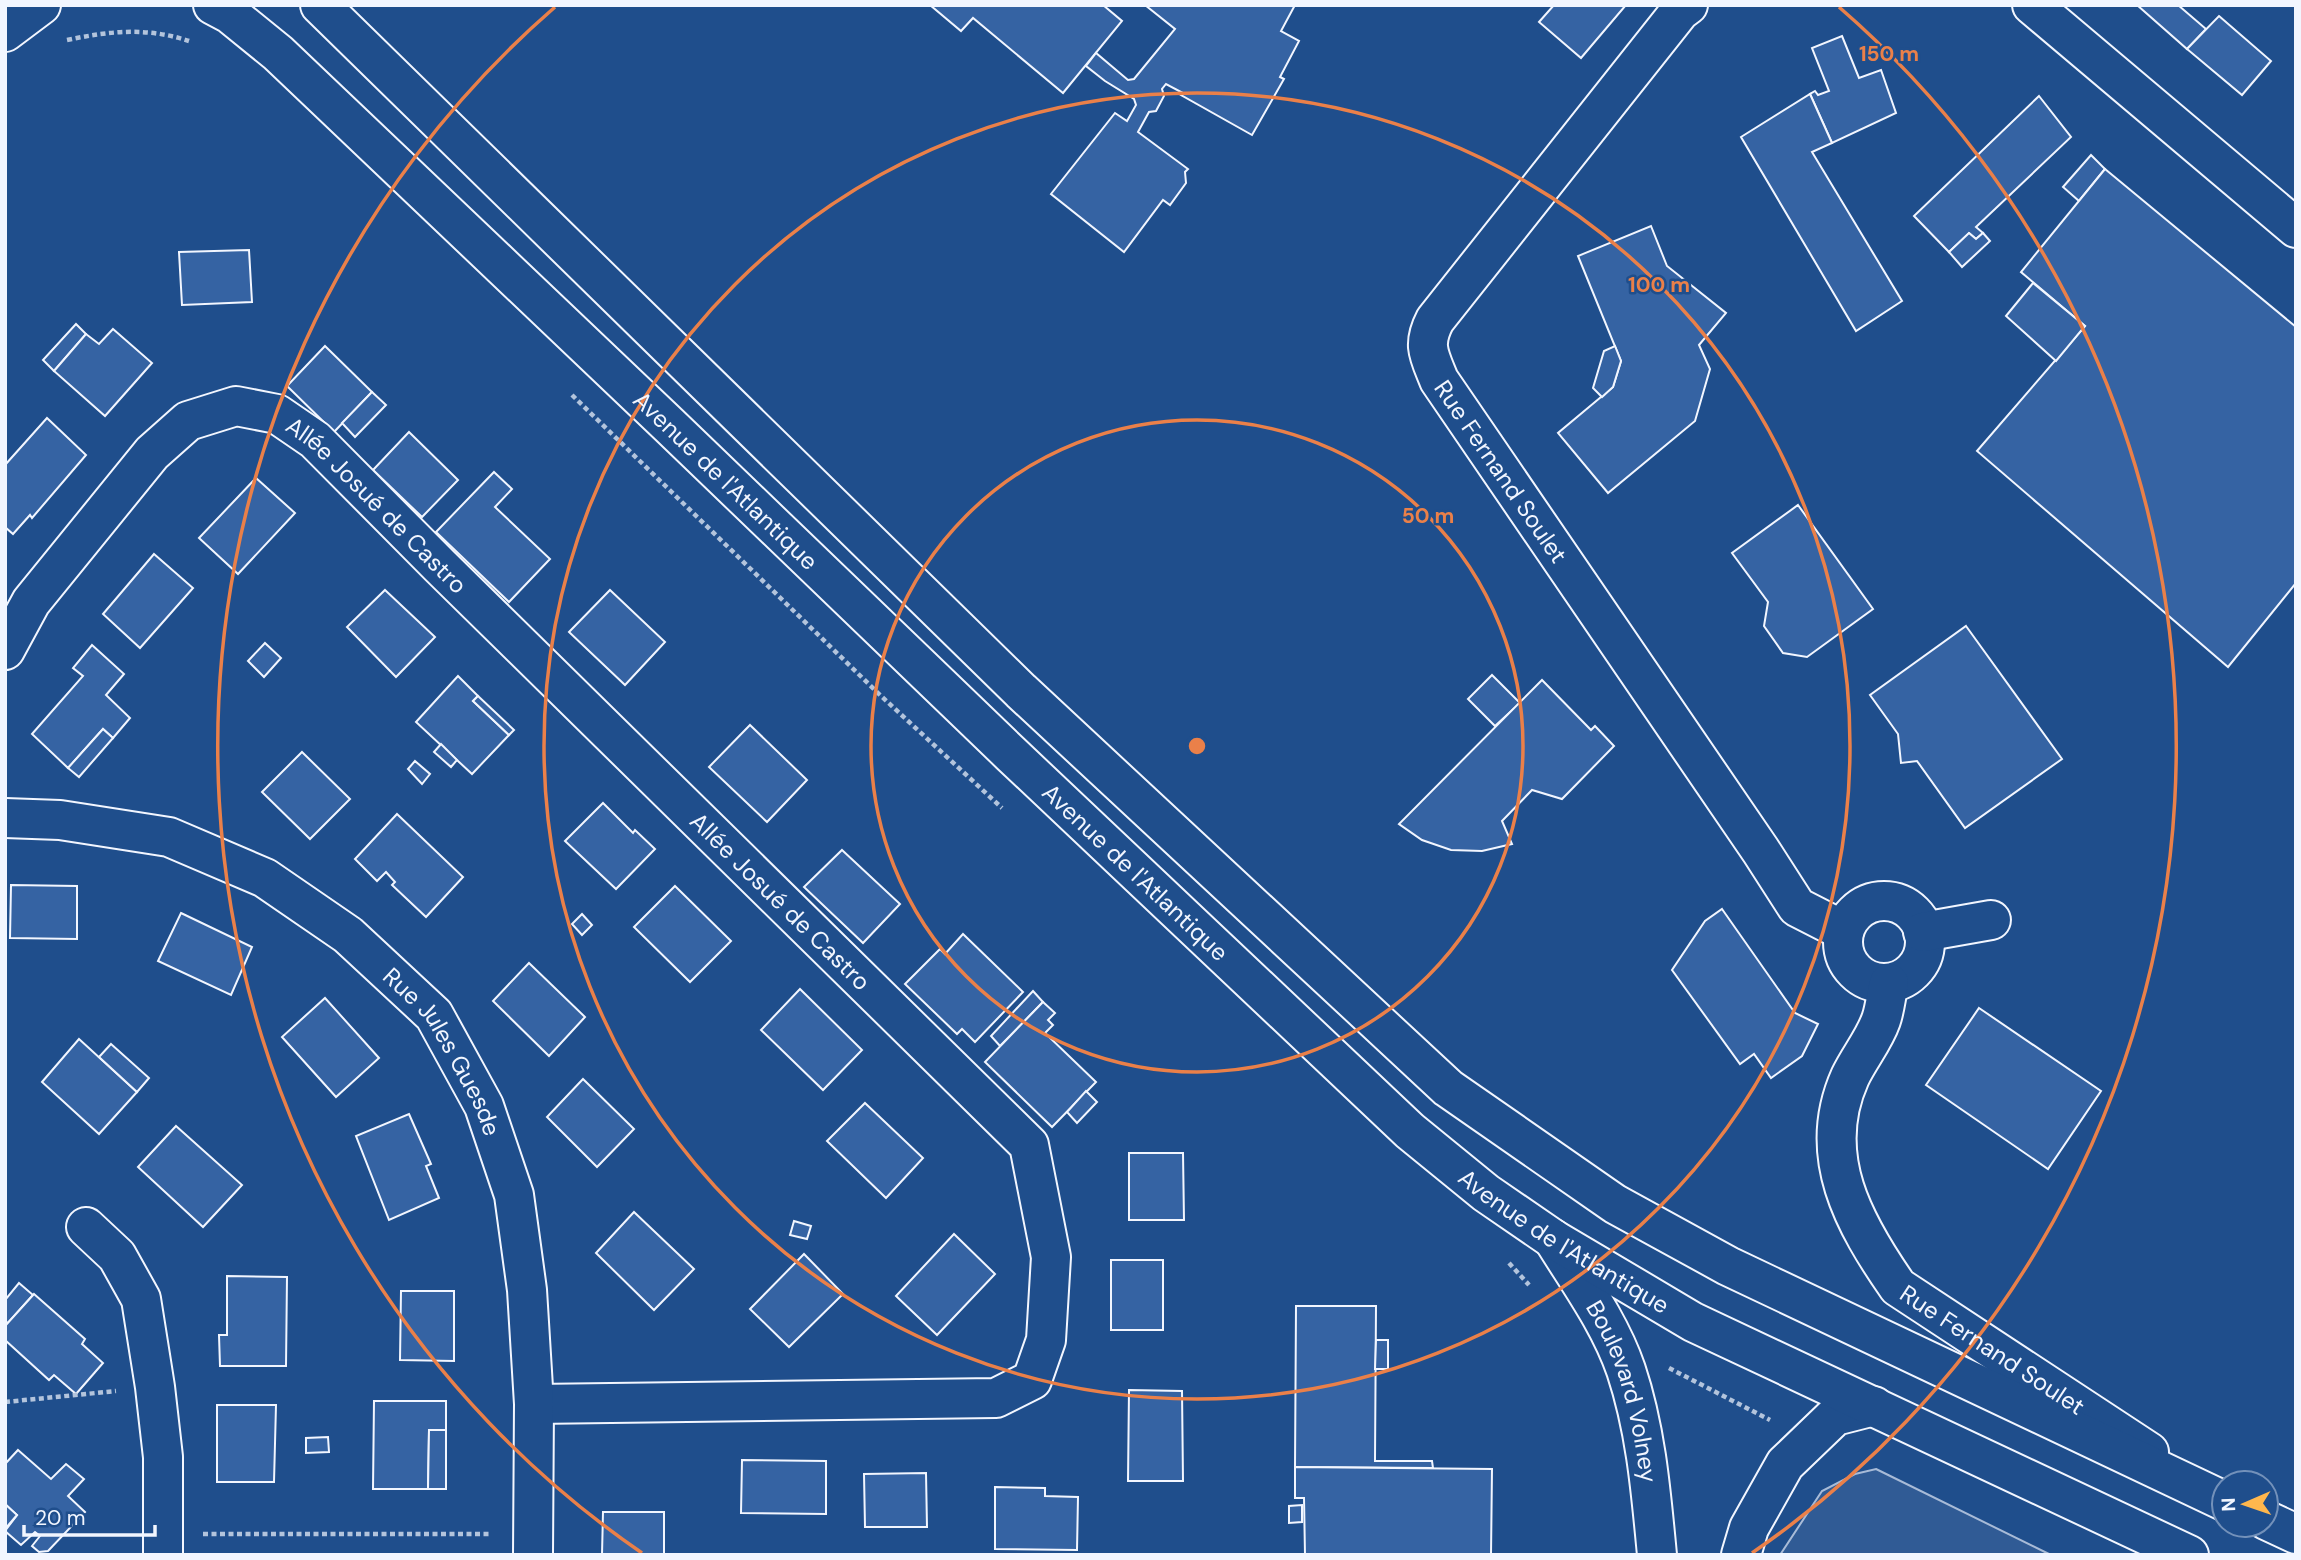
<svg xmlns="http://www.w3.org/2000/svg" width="2301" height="1560" font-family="'DM Sans',sans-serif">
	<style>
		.built { fill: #305b95; stroke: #a8bbd7; stroke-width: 2 }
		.building { fill: #3563a3; stroke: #f2f6ff; stroke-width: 2 }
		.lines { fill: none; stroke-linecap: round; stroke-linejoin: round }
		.minor-casing { stroke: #f2f6ff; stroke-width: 42 }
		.major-casing { stroke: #f2f6ff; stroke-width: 42 }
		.path { stroke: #b3c4dc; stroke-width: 4.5; stroke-dasharray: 5 3.5; stroke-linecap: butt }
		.minor { stroke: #1f4e8c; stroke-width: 38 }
		.major { stroke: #1f4e8c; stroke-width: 38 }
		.ring { fill: none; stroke: #ea8049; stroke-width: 3.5 }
		.labels { text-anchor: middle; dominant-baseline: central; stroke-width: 5; stroke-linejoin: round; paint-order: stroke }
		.street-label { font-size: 24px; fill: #f2f6ff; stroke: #1f4e8c }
		.centre { fill: #ea8049; stroke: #1f4e8c; stroke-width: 3.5 }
		.ring-label { font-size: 21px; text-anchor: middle; font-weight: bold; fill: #ea8049; stroke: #1f4e8c; stroke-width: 5; stroke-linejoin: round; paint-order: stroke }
	</style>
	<rect width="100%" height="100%" fill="#1f4e8c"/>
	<path class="built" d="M1876,1469L2051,1555H1780L1822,1491L1855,1474Z"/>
	<g class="building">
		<path d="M930,5H1103L1122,21L1063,93L973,18L961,31Z"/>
		<path d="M1145,5H1295L1281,31L1299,41L1280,77L1284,79L1252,135L1181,95L1183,93L1166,84L1162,89L1164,96L1156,111L1149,112L1138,132L1188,169L1185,172L1186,183L1170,205L1163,200L1124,252L1051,194L1115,113L1127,121L1136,105L1134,99L1105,81L1086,66L1096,53L1128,80L1134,79L1175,29Z"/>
		<path d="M1554,5H1626L1581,58L1539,22Z"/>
		<path d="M2137,5H2178L2206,29L2187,49Z"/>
		<path d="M2219,16L2271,61L2242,95L2187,49Z"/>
		<path d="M1842,36L1859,78L1881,70L1896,113L1832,143L1810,94L1815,91L1818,95L1829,91L1812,48Z"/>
		<path d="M1810,94L1832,143L1812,152L1902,301L1856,331L1741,137Z"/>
		<path d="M2039,96L2071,137L1976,227L1983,233L1976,239L1969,233L1949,252L1914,216Z"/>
		<path d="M2091,155L2105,169L2079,201L2063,187Z"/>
		<path d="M2105,169L2296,327V583L2228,667L1977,451L2085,326L2021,272Z"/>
		<path d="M1651,226L1667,266L1726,313L1699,345L1710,369L1695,421L1608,493L1558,433L1613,387L1621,361L1578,256Z"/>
		<path d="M1969,233L1976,239L1983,233L1990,241L1962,267L1949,252Z"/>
		<path d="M249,250L252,302L182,305L179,252Z"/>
		<path d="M2033,283L2085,326L2056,361L2006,316Z"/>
		<path d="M76,324L86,334L54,371L43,360Z"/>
		<path d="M113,329L152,363L105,416L54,371L86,334L99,344Z"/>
		<path d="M325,346L372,392L334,432L287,386Z"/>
		<path d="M1615,346L1621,361L1613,387L1602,397L1593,388L1604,351Z"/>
		<path d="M372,392L386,405L355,437L342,423Z"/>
		<path d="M47,418L86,455L32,518L30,515L13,534L5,527V465Z"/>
		<path d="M409,432L458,480L422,517L373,470Z"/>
		<path d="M494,472L512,489L495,507L550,559L509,602L436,532Z"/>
		<path d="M256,478L295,513L238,574L199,538Z"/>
		<path d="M1798,505L1873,609L1807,657L1783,653L1764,626L1768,602L1732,553Z"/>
		<path d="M154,554L193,588L140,648L103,614Z"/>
		<path d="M385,590L435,637L396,677L347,627Z"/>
		<path d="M610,590L665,642L625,685L569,632Z"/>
		<path d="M1966,626L2062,759L1965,828L1917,761L1901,763L1898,734L1870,695Z"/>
		<path d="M265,643L281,658L264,677L248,661Z"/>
		<path d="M92,645L124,674L106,695L130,718L113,738L103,729L68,768L32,734L83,676L73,668Z"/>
		<path d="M1492,675L1520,703L1495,726L1468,699Z"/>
		<path d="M458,676L478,696L473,701L509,735L472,774L416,722Z"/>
		<path d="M1542,680L1591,730L1595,726L1614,746L1562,799L1532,790L1502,821L1512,844L1482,851L1451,850L1422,840L1399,824Z"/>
		<path d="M478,696L514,730L509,735L473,701Z"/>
		<path d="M750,725L807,780L767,822L709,767Z"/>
		<path d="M103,729L113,738L79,777L68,768Z"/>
		<path d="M441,744L457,760L451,767L434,752Z"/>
		<path d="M302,752L350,799L310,839L262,792Z"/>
		<path d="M415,761L430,774L422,784L408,769Z"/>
		<path d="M603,803L633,833L635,830L655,849L616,889L565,841Z"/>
		<path d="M397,814L463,877L426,917L392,885L395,882L386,872L377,881L355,859Z"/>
		<path d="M842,850L900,904L863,943L804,887Z"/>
		<path d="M11,885L77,886V939L10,938Z"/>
		<path d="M675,886L731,941L690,982L634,927Z"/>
		<path d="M1722,909L1795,1013L1818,1024L1802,1056L1771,1078L1754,1054L1740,1064L1672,970L1705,921Z"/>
		<path d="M181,913L252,947L231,995L158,961Z"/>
		<path d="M582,914L592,925L582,935L572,924Z"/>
		<path d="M963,934L1023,992L975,1042L962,1029L957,1034L905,984L940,949L945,954Z"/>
		<path d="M529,963L585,1017L549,1056L493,1001Z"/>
		<path d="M800,989L862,1050L823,1090L761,1030Z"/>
		<path d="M1033,991L1043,1002L1000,1046L991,1036Z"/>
		<path d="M325,998L379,1058L336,1097L282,1037Z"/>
		<path d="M1043,1002L1055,1013L1048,1020L1053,1025L1045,1033L1096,1082L1052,1127L985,1062Z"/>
		<path d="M1979,1008L2101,1091L2048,1169L1926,1085Z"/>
		<path d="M79,1039L137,1092L99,1134L42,1082Z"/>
		<path d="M111,1044L149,1078L137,1092L99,1057Z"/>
		<path d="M583,1079L634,1129L597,1167L547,1117Z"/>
		<path d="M1086,1091L1097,1102L1077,1123L1067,1112Z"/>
		<path d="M865,1103L923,1158L886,1198L827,1141Z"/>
		<path d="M409,1114L431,1164L426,1166L439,1198L389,1220L356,1136Z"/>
		<path d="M176,1126L242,1185L203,1227L138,1167Z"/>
		<path d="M1129,1153H1183L1184,1220H1129Z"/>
		<path d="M634,1212L694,1269L654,1310L596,1253Z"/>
		<path d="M794,1221L811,1226L807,1239L790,1235Z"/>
		<path d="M954,1234L995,1274L937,1335L896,1296Z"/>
		<path d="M804,1254L843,1294L789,1347L750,1309Z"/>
		<rect x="1111" y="1260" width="52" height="70"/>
		<path d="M227,1276L287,1277L286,1366H220L219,1335H227Z"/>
		<path d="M19,1283L33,1295L8,1323L5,1321V1300Z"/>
		<path d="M401,1291H454V1361L400,1360Z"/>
		<path d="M34,1294L85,1339L82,1344L103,1363L76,1394L54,1375L49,1380L5,1340V1326Z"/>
		<path d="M1296,1306H1376L1375,1461H1432L1433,1468L1295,1467Z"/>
		<path d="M1376,1340H1388V1369H1375Z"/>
		<path d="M1129,1390L1182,1391L1183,1481H1128Z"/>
		<path d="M374,1401H446V1430H429L428,1489H373Z"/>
		<path d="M217,1405H276L274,1482H217Z"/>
		<path d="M429,1430H446V1489H428Z"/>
		<path d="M328,1437L329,1452L306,1453V1438Z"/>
		<path d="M18,1450L51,1479L66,1464L84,1479L68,1496L85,1512L48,1551L39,1552L32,1546L40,1536L35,1532L21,1545L5,1531L17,1515L5,1504V1464Z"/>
		<path d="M742,1460L826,1461V1514L741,1513Z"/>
		<path d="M1295,1467L1492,1469L1491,1555H1305L1304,1498H1295Z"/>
		<path d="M926,1473L927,1527H865L864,1474Z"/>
		<path d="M995,1487L1045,1488V1496L1078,1497L1077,1550L995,1549Z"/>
		<path d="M5,1504L17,1515L5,1529Z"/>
		<path d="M1302,1505V1522L1289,1523V1506Z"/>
		<path d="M603,1512H664V1555H602Z"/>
	</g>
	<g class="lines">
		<g class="minor-casing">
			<g id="minor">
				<path id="s1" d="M1688,5L1680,11L1435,320C1422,345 1429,355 1439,380L1761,851L1797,907L1844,931"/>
				<path d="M2032,5L2296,228"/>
				<path d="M5,32L41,5"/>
				<path id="s2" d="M5,650L31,602L152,453L188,421L236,406L277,414L315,440L440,566L1029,1145L1051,1257L1046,1340L1032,1380L996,1398L534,1404"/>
				<path id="s3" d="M5,818L60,820L169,837L265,878L348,935L434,1015L484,1106L514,1195L527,1290L534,1404L533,1555"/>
				<circle cx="1884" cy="942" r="41"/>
				<path d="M1923,932L1991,920"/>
				<path id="s4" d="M1889,983C1886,995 1885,1009 1881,1020C1874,1040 1859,1058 1850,1077C1815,1155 1854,1224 1898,1287L2149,1452"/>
				<path d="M86,1227L117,1256L141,1299L155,1387L163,1457V1555"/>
				<path id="s5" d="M1553,1239C1579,1281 1610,1323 1626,1370C1646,1430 1651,1492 1657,1555"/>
				<path d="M1741,1555L1749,1528L1785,1464L1835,1416L1874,1406"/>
			</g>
		</g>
		<g class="major-casing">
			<g id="major">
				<path id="s6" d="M213,5L230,14L278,53L669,425L1011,754L1410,1131L1486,1193L1553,1239L1693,1322L2189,1555"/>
				<path d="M320,5L1021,691L1448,1088L1615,1204L1728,1266L2224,1501"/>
				<path d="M2266,1520L2296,1534"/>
			</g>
		</g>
		<g class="path">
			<path d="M67,40C110,31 147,27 189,41"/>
			<path d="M572,395L880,695L1002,808"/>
			<path d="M1509,1263L1529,1285"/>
			<path d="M1669,1368L1770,1420"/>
			<path d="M5,1402L116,1391"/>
			<path d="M203,1534H492"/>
		</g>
		<use href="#minor" class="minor"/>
		<use href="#major" class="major"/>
	</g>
	<g class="ring">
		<circle cx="1197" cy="746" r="326"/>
		<circle cx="1197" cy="746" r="653"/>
		<path d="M642 1553A979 979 0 0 1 555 7M1839 7A979 979 0 0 1 1752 1553"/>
	</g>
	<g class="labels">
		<g class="street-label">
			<text stroke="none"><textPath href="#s1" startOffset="578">Rue Fernand Soulet</textPath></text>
			<text stroke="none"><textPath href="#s6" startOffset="700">Avenue de l'Atlantique</textPath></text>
			<text stroke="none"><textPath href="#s2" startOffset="522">Allée Josué de Castro</textPath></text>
			<text stroke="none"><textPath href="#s6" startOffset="1267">Avenue de l'Atlantique</textPath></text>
			<text stroke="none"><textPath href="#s2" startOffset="1088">Allée Josué de Castro</textPath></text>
			<text stroke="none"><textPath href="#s3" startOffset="523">Rue Jules Guesde</textPath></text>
			<text stroke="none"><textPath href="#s6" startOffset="1834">Avenue de l'Atlantique</textPath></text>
			<text stroke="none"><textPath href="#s4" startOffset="443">Rue Fernand Soulet</textPath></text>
			<text stroke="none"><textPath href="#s5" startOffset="170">Boulevard Volney</textPath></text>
		</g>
	</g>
	<circle cx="1197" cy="746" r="10" class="centre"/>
	<g class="ring-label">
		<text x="1889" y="61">150 m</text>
		<text x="1659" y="292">100 m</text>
		<text x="1428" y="523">50 m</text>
	</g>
	<rect width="2301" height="1560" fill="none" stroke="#f2f6ff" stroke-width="14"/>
	<g transform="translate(2245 1504) rotate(268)"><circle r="33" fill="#1f4e8c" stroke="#7391ba" stroke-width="2"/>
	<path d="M0-5L12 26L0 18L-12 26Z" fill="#ffb74d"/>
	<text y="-10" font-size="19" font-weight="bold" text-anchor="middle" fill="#f2f6ff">N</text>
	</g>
	<path d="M24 1525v10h131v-10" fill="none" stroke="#f2f6ff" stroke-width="3.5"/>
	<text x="35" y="1525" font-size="21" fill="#f2f6ff" stroke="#1f4e8c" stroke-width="5" paint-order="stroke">20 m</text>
</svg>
